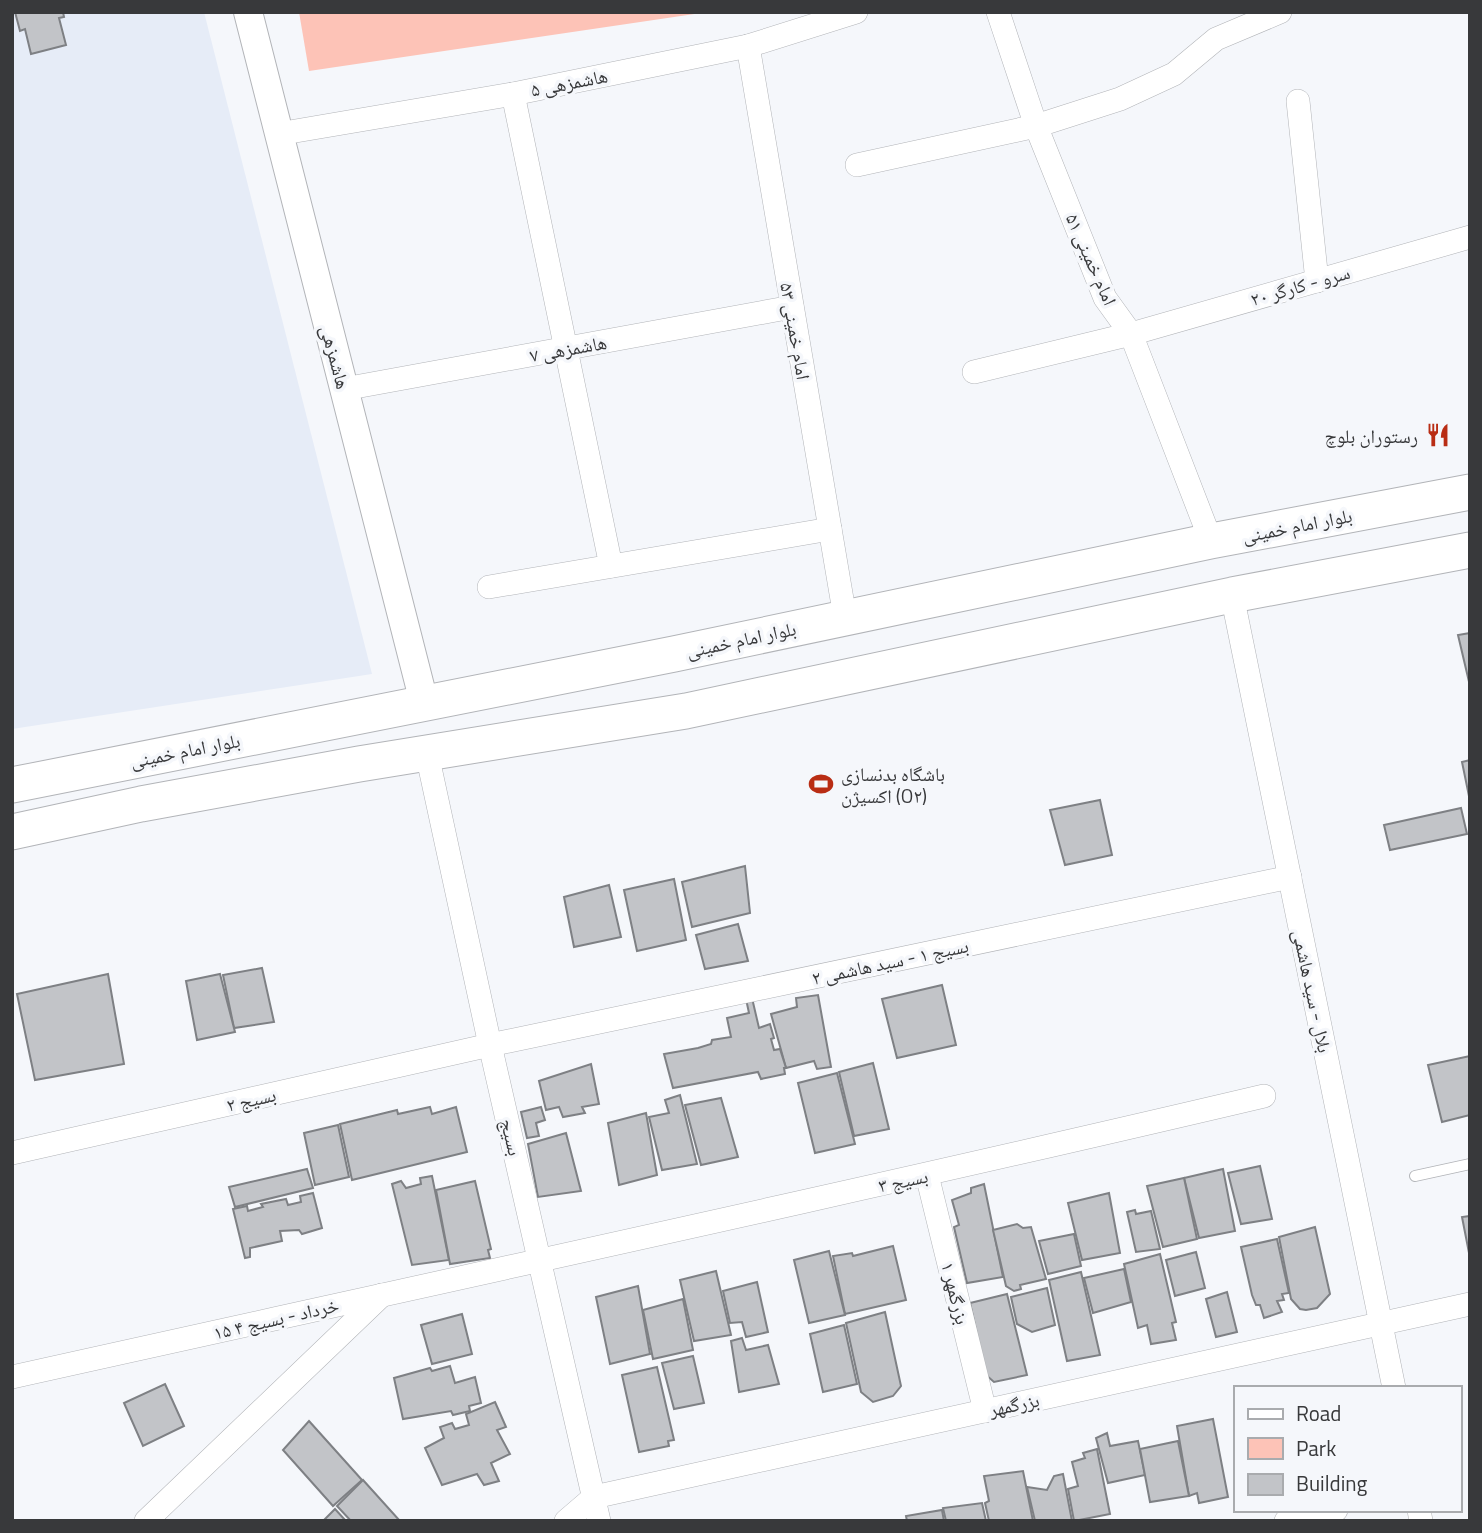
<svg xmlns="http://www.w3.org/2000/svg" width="1482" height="1533" font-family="'Titillium Web','Noto Naskh Arabic',sans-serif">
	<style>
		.built { fill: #e6ecf7 }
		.green { fill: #fdc3b7 }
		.building { fill: #c2c4c8; stroke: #7e8084; stroke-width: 2 }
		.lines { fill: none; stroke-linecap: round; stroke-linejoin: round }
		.service-casing { stroke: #b2b4b8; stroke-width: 12 }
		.minor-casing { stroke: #b2b4b8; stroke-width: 24 }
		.tertiary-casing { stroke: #b2b4b8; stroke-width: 30 }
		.primary-casing { stroke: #b2b4b8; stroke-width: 37 }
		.service { stroke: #fff; stroke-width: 10 }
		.minor { stroke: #fff; stroke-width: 23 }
		.tertiary { stroke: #fff; stroke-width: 28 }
		.primary { stroke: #fff; stroke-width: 35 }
		.labels { text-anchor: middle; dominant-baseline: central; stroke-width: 7; stroke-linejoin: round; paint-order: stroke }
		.street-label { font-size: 19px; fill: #38393b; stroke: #f5f7fb }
		.poi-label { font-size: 19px; fill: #38393b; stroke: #f5f7fb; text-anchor: end }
	</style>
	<rect width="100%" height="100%" fill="#f5f7fb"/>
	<path class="built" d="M12,12H204L372,674L12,729Z"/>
	<path class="green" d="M299,12H708L309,71Z"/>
	<g class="building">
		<path d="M15,12H63L64,17L59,18L66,45L31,54L25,29L20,31Z"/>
		<path d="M1470,633V686L1458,635Z"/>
		<path d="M1470,760V801L1462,762Z"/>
		<path d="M1100,800L1112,855L1065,865L1050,810Z"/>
		<path d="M1461,808L1467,834L1390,850L1384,825Z"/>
		<path d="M745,866L750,913L692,927L682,882Z"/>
		<path d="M674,879L686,940L637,951L624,890Z"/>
		<path d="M609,885L621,937L574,947L564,897Z"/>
		<path d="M738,924L748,961L705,969L696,935Z"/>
		<path d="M262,968L274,1022L234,1028L223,975Z"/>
		<path d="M108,974L124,1064L35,1080L17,994Z"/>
		<path d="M220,974L235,1032L197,1040L186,981Z"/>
		<path d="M942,985L956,1045L897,1058L882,999Z"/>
		<path d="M818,995L831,1067L817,1069L814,1061L786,1068L771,1014L797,1007L796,998Z"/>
		<path d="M752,998L759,1028L770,1024L774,1038L771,1039L774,1050L780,1049L786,1068H784L785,1074L761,1079L758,1072L673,1088L664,1054L698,1048L711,1044L712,1040L731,1037L727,1018L749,1013L746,999Z"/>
		<path d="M1470,1056V1115L1442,1122L1428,1065Z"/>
		<path d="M873,1063L889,1129L854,1136L839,1072Z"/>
		<path d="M591,1064L599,1104L582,1107L585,1113L563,1117L559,1107L546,1110L539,1081Z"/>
		<path d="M837,1073L855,1144L815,1153L798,1083Z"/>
		<path d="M680,1095L697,1164L662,1170L649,1117L669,1113L665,1100Z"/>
		<path d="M721,1098L738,1157L701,1165L685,1105Z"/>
		<path d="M430,1107L432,1114L456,1107L467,1152L352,1180L340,1124L397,1110L398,1114Z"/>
		<path d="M541,1107L545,1120L536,1123L539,1136L527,1138L521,1112Z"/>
		<path d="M646,1113L657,1175L619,1185L608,1123Z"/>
		<path d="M338,1125L349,1177L315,1185L304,1133Z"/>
		<path d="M566,1133L581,1191L538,1197L528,1144Z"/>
		<path d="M1260,1166L1272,1219L1241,1224L1228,1173Z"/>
		<path d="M307,1169L313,1188L235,1207L229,1187Z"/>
		<path d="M1223,1169L1235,1231L1199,1238L1184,1178Z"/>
		<path d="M432,1176L449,1260L412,1265L392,1184L401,1181L406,1188L421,1184L420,1178Z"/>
		<path d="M1184,1178L1197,1239L1163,1247L1147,1186Z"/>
		<path d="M475,1181L491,1249L488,1250L490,1258L450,1264L436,1190Z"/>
		<path d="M984,1184L1003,1277L967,1283L954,1227L959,1225L952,1200L971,1193V1188Z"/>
		<path d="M313,1193L322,1228L302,1234L299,1230L280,1231L282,1241L250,1248V1257L245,1258L233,1209L247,1206L248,1211L263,1207L261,1204L286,1199L288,1205L301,1202L300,1196Z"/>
		<path d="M1109,1193L1120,1253L1082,1260L1068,1203Z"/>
		<path d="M1135,1210L1136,1214L1151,1211L1160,1249L1136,1252L1127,1212Z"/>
		<path d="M1470,1216V1258L1462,1217Z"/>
		<path d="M1017,1224L1023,1228L1031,1227L1046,1279L1020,1285L1021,1289L1014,1291L1006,1286L993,1230Z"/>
		<path d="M1315,1227L1330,1294L1317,1308L1306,1310L1300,1309L1291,1299L1279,1237Z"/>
		<path d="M1074,1234L1081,1266L1048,1274L1039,1241Z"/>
		<path d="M1277,1239L1289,1293L1282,1294L1284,1300L1277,1301L1282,1312L1264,1318L1260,1305H1256L1252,1295L1241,1247Z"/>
		<path d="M893,1246L906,1300L845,1314L833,1256L852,1253L853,1256Z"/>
		<path d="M829,1251L845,1315L809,1323L794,1260Z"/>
		<path d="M1196,1252L1205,1288L1175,1296L1166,1260Z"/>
		<path d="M1160,1254L1176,1322L1172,1323L1176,1340L1151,1344L1147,1325L1138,1328L1124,1264Z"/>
		<path d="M1124,1269L1131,1302L1093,1313L1084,1278Z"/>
		<path d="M716,1271L731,1335L694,1341L680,1280Z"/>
		<path d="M1081,1272L1100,1355L1067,1361L1049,1280Z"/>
		<path d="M757,1282L768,1332L746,1337L742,1322L730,1323L723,1291Z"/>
		<path d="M638,1286L650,1354L610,1364L596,1297Z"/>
		<path d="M1047,1288L1055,1325L1032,1332L1017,1324L1011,1297Z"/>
		<path d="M1227,1292L1237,1332L1216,1337L1206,1299Z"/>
		<path d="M1007,1294L1027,1375L994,1382L986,1375L970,1303Z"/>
		<path d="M683,1299L693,1350L653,1359L643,1310Z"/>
		<path d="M885,1312L901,1386L893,1396L873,1402L861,1392L846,1323Z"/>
		<path d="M462,1314L472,1354L432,1364L421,1325Z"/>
		<path d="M844,1325L857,1384L823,1392L810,1334Z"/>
		<path d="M742,1338L746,1350L768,1345L779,1384L739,1392L731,1341Z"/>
		<path d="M693,1356L704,1403L674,1409L662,1363Z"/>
		<path d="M450,1366L455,1383L475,1377L481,1403L469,1406L470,1411L453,1415L451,1411L403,1419L394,1378L430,1368L432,1371Z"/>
		<path d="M657,1367L674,1440L668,1441L669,1446L639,1452L622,1375Z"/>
		<path d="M165,1384L184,1426L143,1446L124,1403Z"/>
		<path d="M495,1402L506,1427L497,1430L510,1454L491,1463L499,1481L484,1485L477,1474L442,1485L425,1448L444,1438L440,1427L452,1423L455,1429L469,1425L466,1414Z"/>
		<path d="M1213,1419L1228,1497L1199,1503L1197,1493L1189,1496L1177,1426Z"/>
		<path d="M309,1421L362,1480L333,1506L283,1450Z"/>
		<path d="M1107,1433L1110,1446L1138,1441L1145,1475L1108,1483L1096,1438Z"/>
		<path d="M1178,1441L1189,1496L1150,1502L1140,1449Z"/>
		<path d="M1097,1449L1110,1514L1074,1521L1068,1489L1078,1486L1072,1462L1085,1458L1083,1453Z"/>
		<path d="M1023,1471L1033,1521H989L985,1503L989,1501L984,1476Z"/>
		<path d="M1063,1474L1072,1521H1035L1027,1487L1047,1490L1054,1476Z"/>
		<path d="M363,1480L400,1521H351L337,1506Z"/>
		<path d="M982,1503L986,1521H946L943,1508Z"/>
		<path d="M335,1509L346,1521H323Z"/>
		<path d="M942,1510L944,1521H907L906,1516Z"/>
	</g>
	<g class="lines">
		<g class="service-casing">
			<path id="service" d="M1415,1176L1470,1164"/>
		</g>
		<g class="minor-casing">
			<g id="minor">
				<path d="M998,12L1036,126L1105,298L1131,334L1211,541"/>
				<path d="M748,46L845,617"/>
				<path d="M513,94L611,566"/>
				<path d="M1298,101L1317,281"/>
				<path d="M278,134L513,94L748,46L856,12"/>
				<path d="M857,165L1036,126L1120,99L1174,74L1216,39L1280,12"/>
				<path d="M974,372L1131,334L1470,237"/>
				<path d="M344,389L792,307"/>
				<path d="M489,587L830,529"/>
				<path d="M1232,595L1394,1388"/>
				<path d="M427,754L490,1045L599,1521"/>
				<path d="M12,1153L490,1045L1290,877"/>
				<path d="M927,1175L985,1411"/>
				<path d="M12,1377C430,1284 848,1194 1264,1096"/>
				<path d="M1419,1510L1421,1521"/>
				<path d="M146,1521L382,1295"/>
				<path d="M566,1521L594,1497L1470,1304"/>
				<path d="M1286,1521L1336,1510"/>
			</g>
		</g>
		<g class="tertiary-casing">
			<path id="tertiary" d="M248,12L424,702"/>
		</g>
		<g class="primary-casing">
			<g id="primary">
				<path d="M12,785L674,654L1211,541L1470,492"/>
				<path d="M12,832L141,804L359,764L686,711L1232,595L1470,550"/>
			</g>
		</g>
		<use href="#service" class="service"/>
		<use href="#minor" class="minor"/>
		<use href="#tertiary" class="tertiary"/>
		<use href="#primary" class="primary"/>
	</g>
	<defs>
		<g id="restaurant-bare" transform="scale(1.89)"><path d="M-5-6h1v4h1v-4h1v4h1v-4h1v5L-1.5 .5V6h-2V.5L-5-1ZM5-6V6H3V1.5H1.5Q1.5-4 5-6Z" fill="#b92d14" stroke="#f5f7fb" stroke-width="2.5" paint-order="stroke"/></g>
		<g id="stadium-bare" transform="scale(1.89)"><path d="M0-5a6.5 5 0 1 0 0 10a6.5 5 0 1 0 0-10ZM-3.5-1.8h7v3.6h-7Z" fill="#b92d14" stroke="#f5f7fb" stroke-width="2.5" paint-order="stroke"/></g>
	</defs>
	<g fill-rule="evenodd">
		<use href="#restaurant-bare" x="1438" y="435"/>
		<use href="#stadium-bare" x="821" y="784"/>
	</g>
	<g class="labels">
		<g class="street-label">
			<text transform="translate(569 82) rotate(-11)">هاشمزهی ۵</text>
			<text transform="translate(1092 259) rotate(66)">امام خمینی ۵۱</text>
			<text transform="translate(1300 285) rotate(-16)">سرو - کارگر ۲۰</text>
			<text transform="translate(796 331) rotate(80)">امام خمینی ۵۳</text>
			<text transform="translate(568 348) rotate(-10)">هاشمزهی ۷</text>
			<text transform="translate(336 357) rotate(75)">هاشمزهی</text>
			<text transform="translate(1297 525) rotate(-11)">بلوار امام خمینی</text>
			<text transform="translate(741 639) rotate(-12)">بلوار امام خمینی</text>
			<text transform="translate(185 750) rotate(-11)">بلوار امام خمینی</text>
			<text transform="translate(890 961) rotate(-12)">بسیج ۱ - سید هاشمی ۲</text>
			<text transform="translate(1313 991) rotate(78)">بلال - سید هاشمی</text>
			<text transform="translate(251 1099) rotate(-13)">بسیج ۲</text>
			<text transform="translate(512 1137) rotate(77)">بسیج</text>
			<text transform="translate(903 1180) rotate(-12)">بسیج ۳</text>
			<text transform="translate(956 1293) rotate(76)">بزرگمهر ۱</text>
			<text transform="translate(276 1318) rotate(-13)">۱۵ خرداد - بسیج ۴</text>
			<text transform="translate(1014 1404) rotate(-12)">بزرگمهر</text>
		</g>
		<g class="poi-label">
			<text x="1418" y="435">رستوران بلوچ</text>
			<text x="841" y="773" text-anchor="start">باشگاه بدنسازی<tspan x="841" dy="22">اکسیژن (O۲)</tspan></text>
		</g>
	</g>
	<rect width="1482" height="1533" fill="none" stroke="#38393b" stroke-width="28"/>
	<rect x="1234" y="1386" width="228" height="126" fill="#f5f7fb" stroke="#a9abae" stroke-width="2"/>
	<rect x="1248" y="1409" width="35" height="10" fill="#ffffff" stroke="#a9abae" stroke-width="2"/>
	<text x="1296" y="1421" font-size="21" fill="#38393b">Road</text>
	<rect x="1248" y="1438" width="35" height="21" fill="#fdc3b7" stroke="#a9abae" stroke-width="2"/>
	<text x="1296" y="1456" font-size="21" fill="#38393b">Park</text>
	<rect x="1248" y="1474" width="35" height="21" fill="#c2c4c8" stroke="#a9abae" stroke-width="2"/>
	<text x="1296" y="1491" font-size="21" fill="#38393b">Building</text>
</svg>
